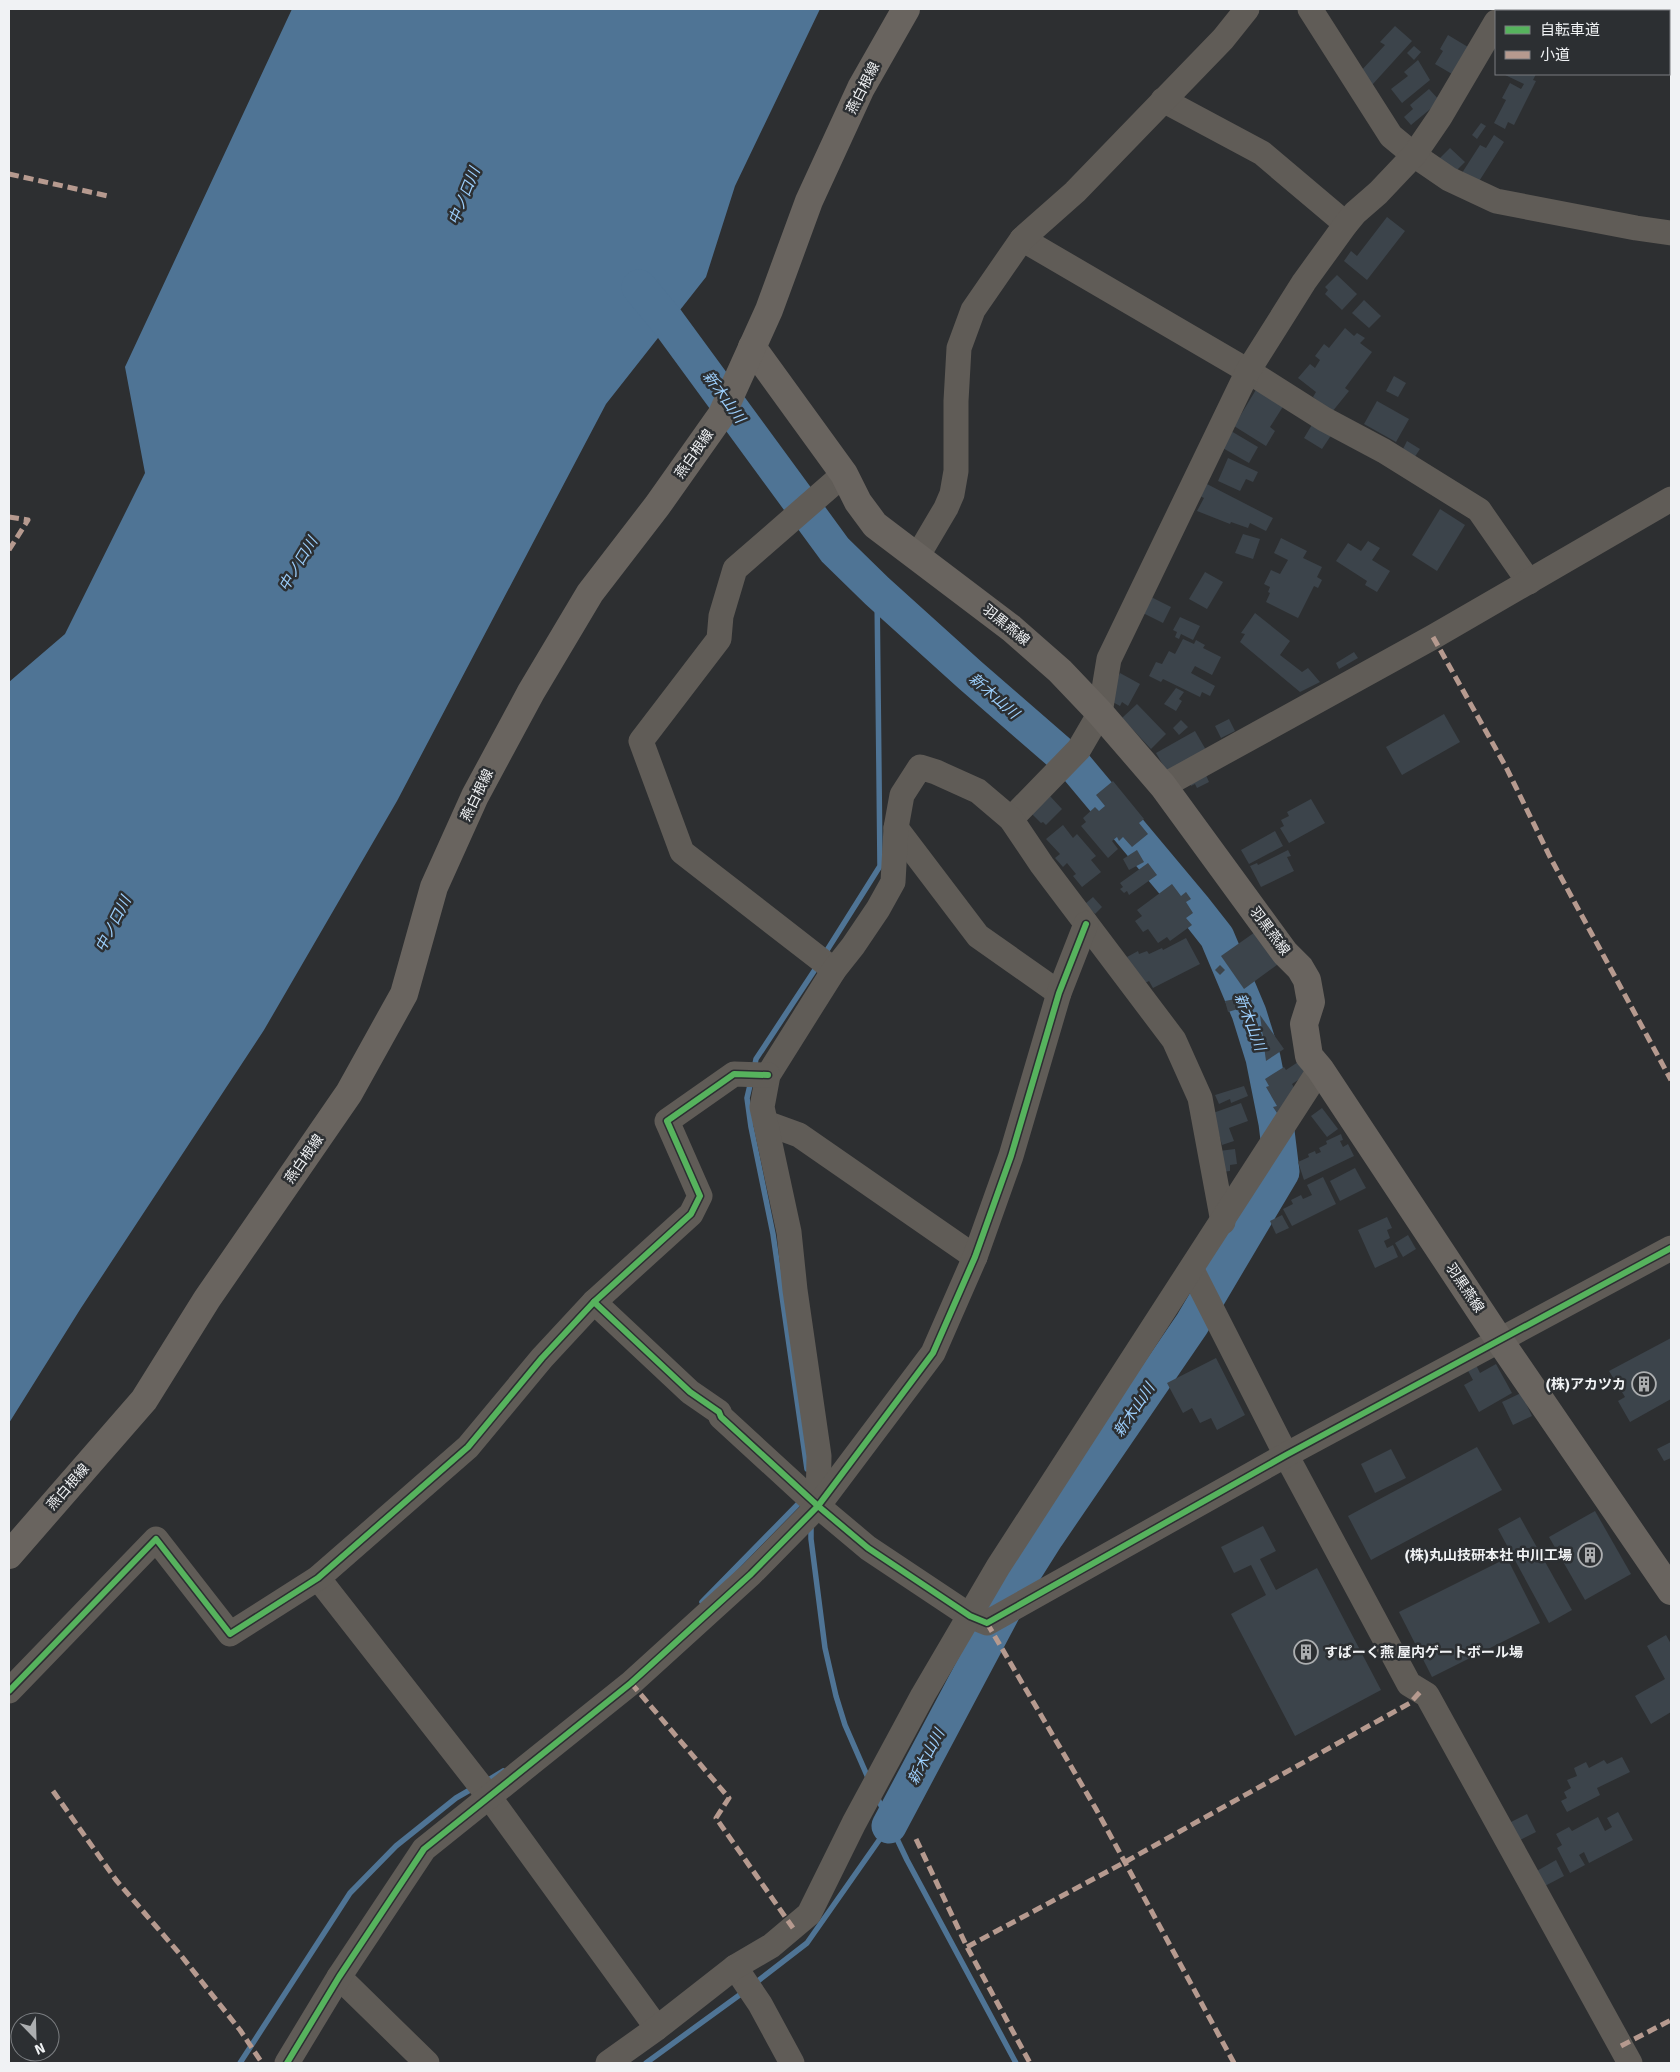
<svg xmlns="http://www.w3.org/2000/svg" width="1680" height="2072" font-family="Signika,'Noto Sans JP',sans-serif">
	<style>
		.water { fill: #4f7495 }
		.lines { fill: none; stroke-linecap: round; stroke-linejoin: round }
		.stream { stroke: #4f7495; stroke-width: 5.5 }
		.river { stroke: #4f7495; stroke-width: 35 }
		.building { fill: #3c444b }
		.minor { stroke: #605c57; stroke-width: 25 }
		.major { stroke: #69645f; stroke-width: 28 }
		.quiet { stroke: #b69a8f; stroke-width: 5; stroke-dasharray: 10 5; stroke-linecap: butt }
		.cycleway-casing { stroke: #2c2f32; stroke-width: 9 }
		.cycleway { stroke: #56b35d; stroke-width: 6 }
		.labels { text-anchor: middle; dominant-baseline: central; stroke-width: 5; stroke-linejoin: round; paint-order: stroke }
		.street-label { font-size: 14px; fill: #f0f2f4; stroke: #2c2f32 }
		.poi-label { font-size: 14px; font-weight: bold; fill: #f0f2f4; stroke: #2c2f32; text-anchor: end }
		.water-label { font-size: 15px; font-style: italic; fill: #9ccefb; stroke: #2c2f32 }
	</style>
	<rect width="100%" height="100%" fill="#2d2f31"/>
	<path class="water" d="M292,9H820L735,186L706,277L606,404L397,801L264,1030L81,1308L9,1423V682L65,634L145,473L125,367Z"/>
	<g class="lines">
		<g class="stream">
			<path d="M824,955L880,866L877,591"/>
			<path d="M754,1069L756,1059L818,965"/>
			<path d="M751,1081L747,1098L751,1127L773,1234L807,1469"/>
			<path d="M811,1525V1539L825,1648L836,1696L845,1725L869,1780"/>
			<path d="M702,1602L802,1500"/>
			<path d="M485,1782L503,1771"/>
			<path d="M877,1797L907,1860L1016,2063"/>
			<path d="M754,1984L807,1943L889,1826"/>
			<path d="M240,2063L350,1893L396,1846L456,1798L475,1787"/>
			<path d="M646,2063L745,1991"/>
		</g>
		<path class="river" d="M639,287L668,322L835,550L877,591L970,675L1077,768L1195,909L1217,937L1249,1013L1263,1058L1276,1123L1282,1172L1192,1324L1047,1536L1023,1574L889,1826"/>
	</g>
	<g class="building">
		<rect x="1608" y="9" width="25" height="2"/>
		<path d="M1395,26L1412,41L1372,85L1359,73L1385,45L1380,42Z"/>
		<path d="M1448,35L1468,47L1452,74L1435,64L1443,51L1440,49Z"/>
		<path d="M1414,46L1421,52L1414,60L1407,53Z"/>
		<path d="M1418,60L1430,80L1402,103L1391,89L1408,76L1404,72Z"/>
		<path d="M1503,74H1536L1533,80L1536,81L1514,125L1508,122L1505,129L1494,123L1506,100L1502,98L1510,83L1521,89L1524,84Z"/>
		<path d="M1429,89L1440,101L1411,125L1404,117L1413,109L1410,105Z"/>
		<path d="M1481,123L1486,126L1477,139L1472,135Z"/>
		<path d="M1494,135L1504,142L1476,186L1460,176L1480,145L1486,148Z"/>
		<path d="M1450,148L1465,162L1454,173L1439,159Z"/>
		<path d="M1387,217L1405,231L1367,280L1344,261L1351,251L1357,256Z"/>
		<path d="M1337,275L1357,294L1342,310L1325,294L1328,290L1325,287Z"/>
		<path d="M1364,300L1381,316L1369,328L1352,313Z"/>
		<path d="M1345,328L1354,336L1357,333L1365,338L1360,343L1372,352L1345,388L1349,391L1332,412L1313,397L1316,392L1298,378L1310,364L1315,368L1320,360L1315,356L1324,344L1329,348Z"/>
		<path d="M1394,376L1406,383L1398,397L1386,391Z"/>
		<path d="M1257,388L1284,405L1270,427L1275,431L1266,446L1234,426Z"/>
		<path d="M1377,401L1409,419L1396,442L1364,424Z"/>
		<path d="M1313,423L1332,434L1322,449L1304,438Z"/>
		<path d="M1231,431L1258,447L1249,463L1221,447Z"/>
		<path d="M1407,441L1420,449L1414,458L1402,451Z"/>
		<path d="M1228,458L1258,472L1253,482L1246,479L1240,491L1218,481Z"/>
		<path d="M1205,483L1273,518L1266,531L1250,523L1248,528L1231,522L1230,524L1197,511L1204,498L1198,495Z"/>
		<path d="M1440,509L1465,525L1437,571L1412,555Z"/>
		<path d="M1243,534L1260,539L1253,559L1235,553Z"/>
		<path d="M1281,538L1307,551L1303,558L1322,567L1317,577L1322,580L1318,588L1314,586L1298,618L1266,602L1270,593L1268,592L1270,587L1264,584L1271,570L1280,574L1288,560L1274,553Z"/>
		<path d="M1368,541L1380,548L1372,560L1390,571L1377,592L1365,585L1367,581L1336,561L1348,543L1361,551Z"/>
		<path d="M1205,572L1223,582L1207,609L1189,599Z"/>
		<path d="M1151,597L1171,607L1163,623L1143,613Z"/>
		<path d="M1255,613L1290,641L1280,655L1302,672L1308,668L1320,682L1300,692L1240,642L1245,634L1241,633Z"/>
		<path d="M1180,617L1200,626L1193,640L1181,634L1179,639L1175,637L1177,632L1173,630Z"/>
		<path d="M1183,639L1194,644L1196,640L1205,645L1203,648L1221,657L1212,675L1195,666L1191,673L1215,686L1210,696L1202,692L1200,697L1163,679L1161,682L1149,676L1156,662L1162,664L1169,651L1175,654Z"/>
		<path d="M1354,652L1358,658L1339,669L1336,663Z"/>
		<path d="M1120,673L1140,684L1128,706L1122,702L1120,706L1107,699Z"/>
		<path d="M1176,688L1184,692L1179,699L1182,701L1176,711L1164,704Z"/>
		<path d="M1137,704L1166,734L1151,749L1122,718Z"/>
		<path d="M1444,714L1460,742L1402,775L1386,747Z"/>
		<path d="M1229,719L1235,731L1221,738L1215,726Z"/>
		<path d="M1181,720L1188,727L1179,735L1173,728Z"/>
		<path d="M1195,731L1206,750L1167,772L1156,753Z"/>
		<path d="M1205,773L1209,782L1197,788L1195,784L1191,786L1189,781Z"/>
		<path d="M1113,781L1144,819L1139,823L1148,834L1132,847L1123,837L1119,841L1117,837L1112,841L1118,849L1108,858L1081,826L1086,822L1083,818L1095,807L1099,811L1105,806L1096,795Z"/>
		<path d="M1049,795L1062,809L1046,825L1043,822L1041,823L1030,812Z"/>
		<path d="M1311,799L1325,823L1289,843L1280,828L1284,826L1281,820L1289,816L1287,812Z"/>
		<path d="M1063,825L1073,838L1077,834L1096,856L1091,860L1101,872L1082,887L1073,876L1076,874L1067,863L1063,867L1055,858L1060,854L1046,839Z"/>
		<path d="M1275,831L1283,846L1249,864L1241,850Z"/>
		<path d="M1137,850L1144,862L1129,870L1123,859Z"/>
		<path d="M1288,850L1291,856L1287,857L1294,871L1261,887L1250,866L1257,863L1258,865Z"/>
		<path d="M1148,863L1157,875L1129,895L1127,891L1124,893L1120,889L1123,887L1120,883Z"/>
		<path d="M1172,884L1181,896L1186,892L1191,899L1186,902L1193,913L1186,918L1192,925L1170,941L1167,937L1158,943L1148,929L1143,932L1135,921L1142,916L1137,910Z"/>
		<path d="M1093,897L1102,907L1095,914L1085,904Z"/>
		<path d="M1258,930L1281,962L1244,989L1221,956Z"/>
		<path d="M1186,938L1200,964L1153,988L1149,981L1141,985L1127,957L1138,951L1139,954L1147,951L1149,954L1162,948L1163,950Z"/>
		<path d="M1220,965L1225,970L1220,975L1215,970Z"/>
		<path d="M1235,999L1238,1009L1228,1012L1225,1001Z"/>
		<path d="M1260,1015L1284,1049L1266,1061Z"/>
		<path d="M1298,1062L1306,1075L1292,1084L1296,1091L1288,1096L1290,1100L1287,1107L1277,1113L1273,1107L1277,1106L1266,1087L1269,1086L1265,1079L1284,1067L1286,1070Z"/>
		<path d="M1244,1086L1248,1096L1231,1103L1230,1099L1219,1104L1215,1095Z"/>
		<path d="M1241,1103L1248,1121L1229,1128L1234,1141L1222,1145L1213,1113Z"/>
		<path d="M1322,1108L1338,1129L1327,1137L1311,1116Z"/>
		<path d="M1341,1134L1343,1140L1340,1141L1343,1147L1348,1144L1354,1156L1304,1180L1298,1162L1309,1157L1308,1154L1315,1151L1316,1154L1321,1152L1319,1148L1327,1144L1326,1141Z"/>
		<path d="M1235,1149L1237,1164L1230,1165V1171L1222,1172L1219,1151Z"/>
		<path d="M1355,1168L1366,1188L1340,1201L1330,1181Z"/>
		<path d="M1323,1177L1336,1204L1292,1226L1283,1209L1293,1204L1291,1200L1301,1195L1303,1199L1312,1195L1307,1185Z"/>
		<path d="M1282,1215L1289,1228L1276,1234L1270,1221Z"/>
		<path d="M1387,1217L1392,1228L1387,1230L1390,1238L1384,1241L1387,1248L1393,1245L1398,1257L1375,1268L1358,1230Z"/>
		<path d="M1408,1235L1416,1249L1403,1257L1395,1243Z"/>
		<path d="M1671,1338V1399L1630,1422L1618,1401L1625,1397L1609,1371Z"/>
		<path d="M1216,1358L1245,1415L1217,1430L1211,1418L1200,1423L1192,1408L1183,1413L1167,1383Z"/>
		<path d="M1496,1364L1512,1393L1479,1412L1464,1385L1473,1380L1467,1369L1476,1365L1480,1373Z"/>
		<path d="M1521,1393L1532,1416L1513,1425L1502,1402Z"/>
		<path d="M1671,1442V1458L1664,1461L1657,1449Z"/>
		<path d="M1477,1447L1502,1490L1371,1560L1348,1516Z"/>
		<path d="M1391,1449L1406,1478L1375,1493L1361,1464Z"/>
		<path d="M1595,1511L1631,1574L1585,1600L1549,1537Z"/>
		<path d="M1520,1517L1572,1610L1549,1623L1498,1529Z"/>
		<path d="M1263,1526L1276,1551L1260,1559L1276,1590L1317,1568L1381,1690L1295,1736L1231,1614L1266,1595L1251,1565L1234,1573L1221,1547Z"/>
		<path d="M1507,1558L1540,1623L1432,1677L1399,1612Z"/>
		<path d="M1666,1635L1671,1644V1712L1651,1724L1635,1696L1665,1679L1647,1646Z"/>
		<path d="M1622,1757L1630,1772L1597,1788L1600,1795L1567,1812L1561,1801L1567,1798L1564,1792L1571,1788L1567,1780L1577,1776L1574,1768L1586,1762L1589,1768L1604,1760L1607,1764Z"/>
		<path d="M1618,1812L1633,1840L1589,1863L1584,1852L1579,1855L1585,1865L1570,1873L1557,1848L1562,1845L1556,1834L1569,1827L1572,1831L1598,1817L1605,1831L1612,1827L1607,1818Z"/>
		<path d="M1527,1814L1536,1832L1518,1841L1509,1823Z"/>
		<path d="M1556,1860L1564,1876L1543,1887L1535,1872Z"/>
	</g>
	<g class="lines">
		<g class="minor">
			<path d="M1310,9L1391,136L1414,155L1449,179L1496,201L1636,228L1671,233"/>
			<path d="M1163,100L1262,153L1346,224"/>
			<path d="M1022,239L1248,371L1324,419L1384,451L1479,510L1529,582"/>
			<path d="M917,557L946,508L952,494L956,471V401L959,348L973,310L1022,239L1075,192L1223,39L1247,9"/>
			<path d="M1163,786L1433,637L1671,499"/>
			<path d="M1011,819L1079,749L1100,713L1109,659L1248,371L1304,282L1346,224L1355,213L1378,193L1414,155L1440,117L1496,22"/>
			<path d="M896,828L978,936L1059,993"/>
			<path d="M834,970L682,852L641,741L719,639L721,616L735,569L844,474"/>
			<path d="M766,1123L799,1135L975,1257"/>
			<path d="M1192,1270L1286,1455L1409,1684L1427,1695L1630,2063"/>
			<path d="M594,1302L690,1392L719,1412L721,1417L818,1506L868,1548L970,1616L987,1623L1286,1455L1671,1248"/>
			<path d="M818,1506L819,1456L795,1290L789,1232L762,1107L768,1075L834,970L853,946L878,909L893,882L896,828L902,795L920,767L936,772L978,791L1011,819L1042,865L1174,1040L1200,1098L1223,1222"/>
			<path d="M318,1578L490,1798L657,2028"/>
			<path d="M9,1691L156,1539L230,1634L318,1578L468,1447L542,1358L594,1302L691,1214L700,1196L667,1121L734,1074L768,1075"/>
			<path d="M735,1967L760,2004L792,2063"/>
			<path d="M339,1977L427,2063"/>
			<path d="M287,2063L339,1977L424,1849L631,1683L751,1574L818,1506L933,1353L975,1257L1011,1156L1059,993L1086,924"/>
			<path d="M608,2063L657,2028L735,1967L771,1946L809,1914L854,1823L923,1695L998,1567L1320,1069"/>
		</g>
		<g class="major">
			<path d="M752,347L844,474L858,502L875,525L1011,628L1060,671L1100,713L1163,786L1285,953L1300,968L1307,980L1311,1002L1304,1024L1309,1056L1320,1069L1500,1341L1671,1591"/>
			<path d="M9,1555L144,1400L207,1299L349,1093L404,994L434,887L475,796L531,692L590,593L657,506L722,414L769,310L809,201L861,88L906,9"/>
		</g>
		<g class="quiet">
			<path d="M9,174L108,196"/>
			<path d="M9,517L28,520L9,550"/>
			<path d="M1433,637L1506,767L1550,857L1671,1080"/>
			<path d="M987,1623L1096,1809L1234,2063"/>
			<path d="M631,1683L729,1798L716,1818L793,1928"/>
			<path d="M53,1791L116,1880L179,1953L240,2030L262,2063"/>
			<path d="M916,1839L967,1947L1030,2063"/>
			<path d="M967,1947L1125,1862L1410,1703L1421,1691"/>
			<path d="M1621,2046L1671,2020"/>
		</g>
		<g class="cycleway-casing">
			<g id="cycleway">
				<path d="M594,1302L690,1392L719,1412L721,1417L818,1506L868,1548L970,1616L987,1623L1286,1455L1671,1248"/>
				<path d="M9,1691L156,1539L230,1634L318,1578L468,1447L542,1358L594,1302L691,1214L700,1196L667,1121L734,1074L768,1075"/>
				<path d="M287,2063L339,1977L424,1849L631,1683L751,1574L818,1506L933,1353L975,1257L1011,1156L1059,993L1086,924"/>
			</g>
		</g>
		<use href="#cycleway" class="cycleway"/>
	</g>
	<defs>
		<g id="building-ring" transform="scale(1.25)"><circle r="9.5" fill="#2c2f32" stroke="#acaeb0" stroke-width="1.5"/><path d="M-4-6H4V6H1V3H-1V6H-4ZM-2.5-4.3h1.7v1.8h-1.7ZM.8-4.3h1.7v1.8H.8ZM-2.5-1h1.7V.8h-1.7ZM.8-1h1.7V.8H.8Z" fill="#acaeb0"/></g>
	</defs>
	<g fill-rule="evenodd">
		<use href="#building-ring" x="1644" y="1384"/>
		<use href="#building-ring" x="1590" y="1555"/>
		<use href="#building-ring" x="1306" y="1652"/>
	</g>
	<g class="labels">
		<g class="street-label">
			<text transform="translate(863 88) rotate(-63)">燕白根線</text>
			<text transform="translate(694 454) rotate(-55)">燕白根線</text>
			<text transform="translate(1006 625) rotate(39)">羽黒燕線</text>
			<text transform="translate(477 795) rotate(-64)">燕白根線</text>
			<text transform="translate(1270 931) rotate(53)">羽黒燕線</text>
			<text transform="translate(304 1159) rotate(-55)">燕白根線</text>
			<text transform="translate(1465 1288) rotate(56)">羽黒燕線</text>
			<text transform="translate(68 1487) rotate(-49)">燕白根線</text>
		</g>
		<g class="poi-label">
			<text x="1626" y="1384">(株)アカツカ</text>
			<text x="1572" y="1555">(株)丸山技研本社 中川工場</text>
			<text x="1324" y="1652" text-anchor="start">すぱーく燕 屋内ゲートボール場</text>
		</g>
		<g class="water-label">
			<text transform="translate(464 196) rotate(-68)">中ノ口川</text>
			<text transform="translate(724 397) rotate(54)">新木山川</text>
			<text transform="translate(298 564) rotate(-59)">中ノ口川</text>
			<text transform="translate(994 696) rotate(41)">新木山川</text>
			<text transform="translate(113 924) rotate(-63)">中ノ口川</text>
			<text transform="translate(1250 1022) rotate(69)">新木山川</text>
			<text transform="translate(1134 1410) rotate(-56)">新木山川</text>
			<text transform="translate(926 1757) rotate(-62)">新木山川</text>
		</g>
	</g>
	<rect width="1680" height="2072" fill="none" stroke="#f0f2f4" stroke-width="20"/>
	<rect x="1495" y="10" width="175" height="65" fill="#2c2f32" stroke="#7a7d80"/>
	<rect x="1505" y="26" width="25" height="8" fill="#56b35d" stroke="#7a7d80"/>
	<text x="1540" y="35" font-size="15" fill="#f0f2f4">自転車道</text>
	<rect x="1505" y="51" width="25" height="8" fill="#b69a8f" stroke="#7a7d80"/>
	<text x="1540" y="60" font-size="15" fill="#f0f2f4">小道</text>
	<g transform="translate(35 2037) rotate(157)"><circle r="24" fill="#2c2f32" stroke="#7a7d80"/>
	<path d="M0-4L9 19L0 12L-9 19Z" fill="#acaeb0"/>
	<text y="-8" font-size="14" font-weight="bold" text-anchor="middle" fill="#f0f2f4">N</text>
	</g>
</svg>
